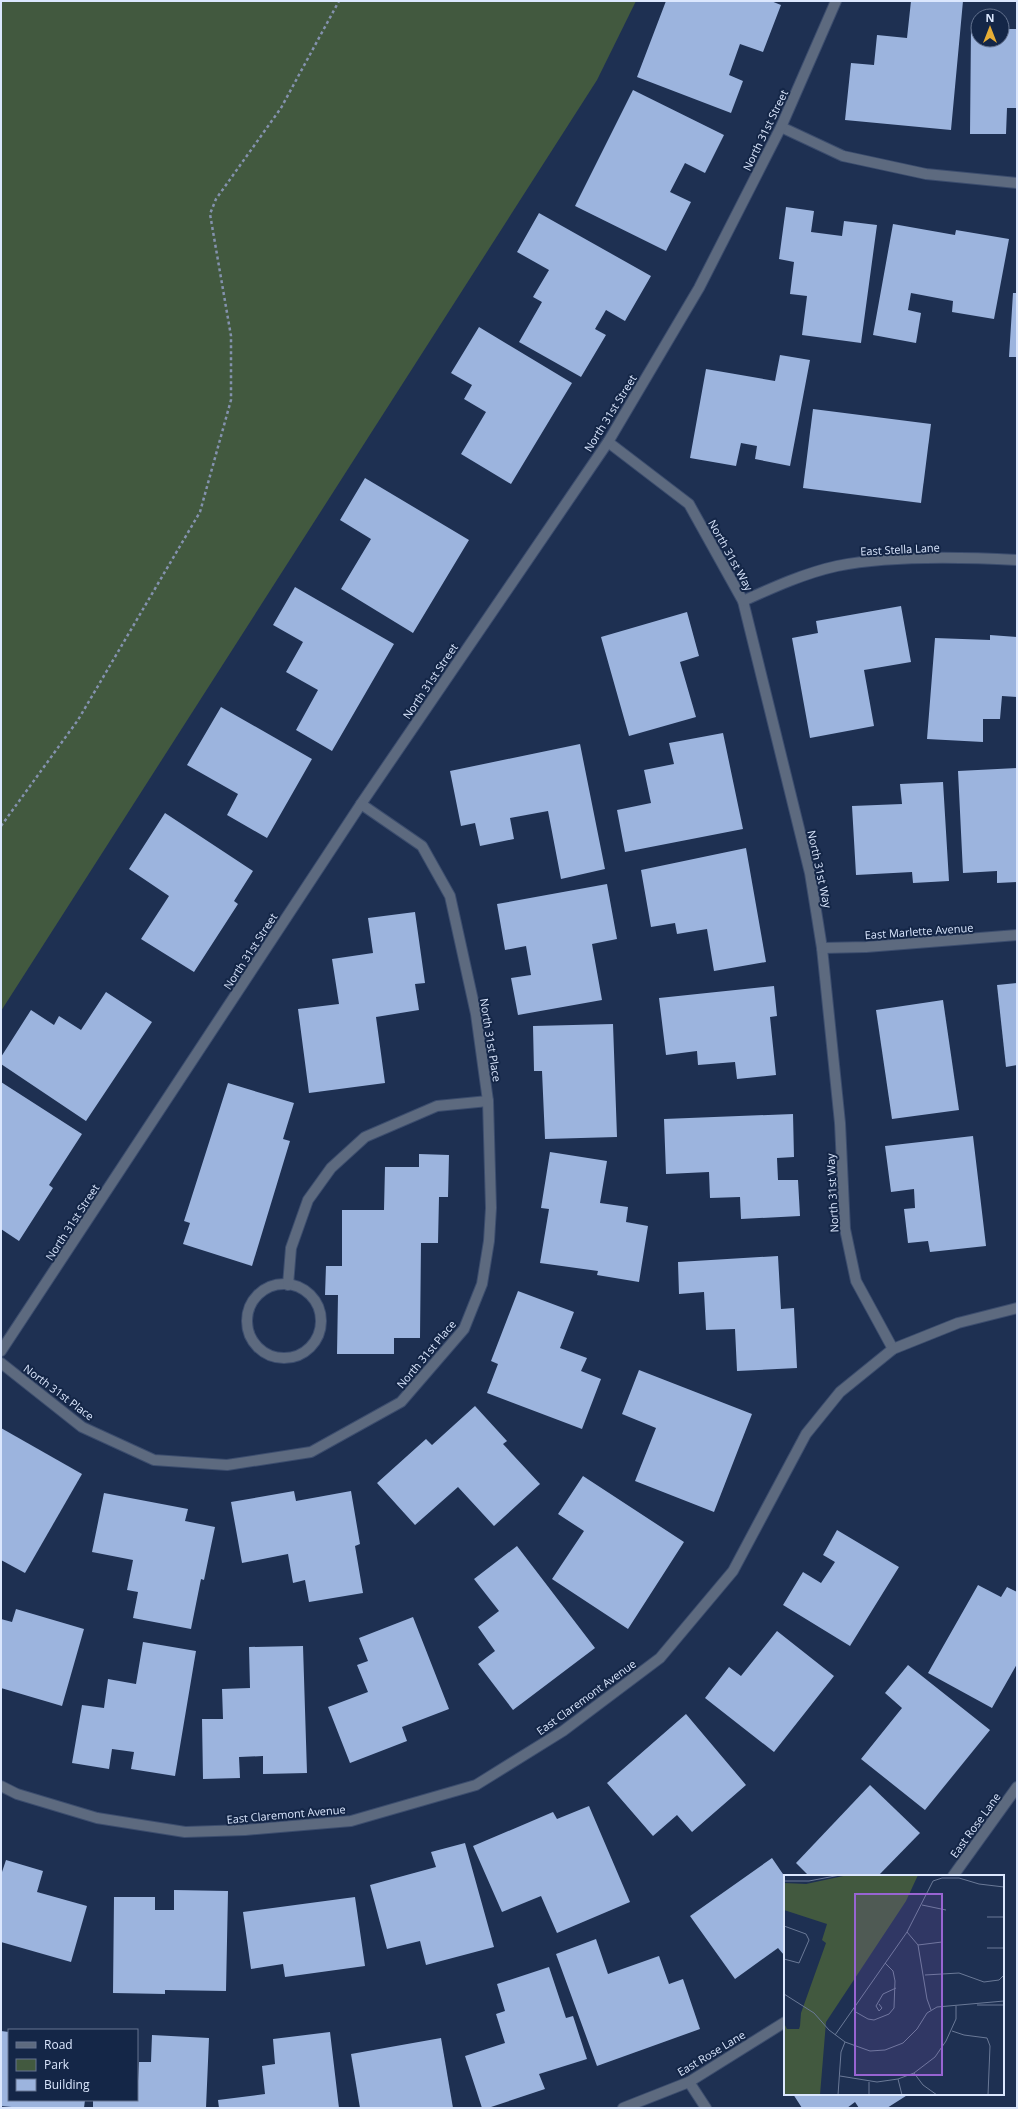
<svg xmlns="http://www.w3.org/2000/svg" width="1018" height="2109" font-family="'Open Sans',sans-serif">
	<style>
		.green { fill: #42593f }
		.building { fill: #9cb4de }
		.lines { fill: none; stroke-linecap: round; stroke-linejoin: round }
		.minor-casing { stroke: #3c4d6e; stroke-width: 12 }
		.path { stroke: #8492ae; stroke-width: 2.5; stroke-dasharray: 3 3; stroke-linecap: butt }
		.minor { stroke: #5d6a7f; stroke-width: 10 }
		.labels { text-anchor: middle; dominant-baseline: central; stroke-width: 4; stroke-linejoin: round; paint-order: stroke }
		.street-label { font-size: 11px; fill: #dbe7fe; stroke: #142647 }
		.inset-road { fill: none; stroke: #6a7997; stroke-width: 1 }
		.view { fill: #9864d2; fill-opacity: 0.15; stroke: #9864d2; stroke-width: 2 }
		.inset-edge { fill: none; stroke: #dbe7fe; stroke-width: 2 }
	</style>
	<rect width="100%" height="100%" fill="#1e3052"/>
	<path class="green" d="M1,1H636L597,80L1,1011Z"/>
	<g class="building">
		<path d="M666,1H771L781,5L763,52L740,44L729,75L743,81L731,113L637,77Z"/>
		<path d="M911,1H963L951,130L845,120L851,63L874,65L877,35L907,38Z"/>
		<path d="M971,28H978V40H1002V29H1017V108H1007L1006,134H970Z"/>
		<path d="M633,90L724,135L705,173L685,163L670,192L691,202L666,251L575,206Z"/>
		<path d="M786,207L814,211L811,232L842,236L844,221L877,225L861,343L802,335L807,296L790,294L794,262L779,259Z"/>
		<path d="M539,213L651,276L625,321L606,310L595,329L606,335L581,377L519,342L542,302L533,297L549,270L517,252Z"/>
		<path d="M893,224L955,235L956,230L1009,239L994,319L952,312L953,301L911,293L908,310L921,313L916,343L873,335Z"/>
		<path d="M1013,293H1017V357H1009Z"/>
		<path d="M479,327L572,383L511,484L461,454L486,412L464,399L472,385L451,373Z"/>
		<path d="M780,355L810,360L790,466L755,459L757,446L741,443L736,466L690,458L706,369L775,381Z"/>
		<path d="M813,409L931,424L921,503L803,488Z"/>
		<path d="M365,478L469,540L413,633L341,589L371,539L340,520Z"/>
		<path d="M295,587L394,644L332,751L296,730L318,690L286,672L303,642L273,625Z"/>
		<path d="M901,606L911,662L864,670L874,726L810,738L792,638L818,633L816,621Z"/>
		<path d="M687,612L699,656L680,662L696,717L629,736L601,637Z"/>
		<path d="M990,635L1017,637V697L1002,696L1000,719H983V742L927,739L935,638L990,640Z"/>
		<path d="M221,707L312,759L267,838L227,815L238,794L187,765Z"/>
		<path d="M723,733L743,829L625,852L617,810L651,803L644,770L674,764L669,743Z"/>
		<path d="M580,744L605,869L561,879L548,811L510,818L514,839L480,846L475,823L461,826L450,771Z"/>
		<path d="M1017,768V882L997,883V871L963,873L958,771Z"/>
		<path d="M943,782L949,881L913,883L912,872L856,875L852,806L902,804L900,784Z"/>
		<path d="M165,813L253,871L234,901L238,904L194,972L141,939L169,896L129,869Z"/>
		<path d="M746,848L766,962L714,971L707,929L677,934L675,923L651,927L641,870Z"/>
		<path d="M607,884L617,939L592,944L602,1000L518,1015L511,978L531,975L526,946L505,950L497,904Z"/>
		<path d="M415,912L425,983L415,984L419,1010L376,1017L385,1083L309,1093L298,1009L339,1004L332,959L373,953L368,918Z"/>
		<path d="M1017,983V1065L1006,1067L997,985Z"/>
		<path d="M774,986L777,1016L770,1017L776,1075L737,1079L735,1062L698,1065L697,1051L666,1055L659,998Z"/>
		<path d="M106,992L152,1022L86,1121L1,1064V1057L31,1010L54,1025L59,1016L81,1030Z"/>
		<path d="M943,1000L959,1110L892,1119L876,1010Z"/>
		<path d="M613,1024L617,1137L545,1139L542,1071H534L533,1026Z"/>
		<path d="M1,1082L82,1134L49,1185L53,1188L19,1241L1,1229Z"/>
		<path d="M228,1083L294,1103L283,1139L290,1141L252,1266L183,1244L190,1223L184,1221Z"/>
		<path d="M793,1114L794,1157L777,1158L778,1180H798L800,1216L741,1219L740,1197L710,1198L709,1172L666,1174L664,1119Z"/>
		<path d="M973,1136L986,1246L930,1252L928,1241L908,1243L904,1209L915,1208L914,1189L891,1192L885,1146Z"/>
		<path d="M550,1152L607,1161L600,1203L628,1207L626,1222L648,1226L639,1282L597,1275L598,1271L540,1263L549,1209L541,1208Z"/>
		<path d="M419,1154L449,1155L448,1197H439L438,1243H421L420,1338H394V1354H337L338,1295H325L326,1266H342V1210H384L385,1167H419Z"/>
		<path d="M778,1256L781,1309L794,1308L797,1368L737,1371L735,1329L706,1330L704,1292L679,1294L678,1262Z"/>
		<path d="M518,1291L574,1312L560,1348L587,1358L581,1371L601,1379L582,1429L487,1393L498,1364L491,1361Z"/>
		<path d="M639,1370L752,1414L714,1512L635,1481L656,1428L622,1414Z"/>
		<path d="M475,1406L507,1441L503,1444L540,1484L494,1526L458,1487L415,1525L377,1483L426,1439L432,1445Z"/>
		<path d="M1,1428L82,1474L25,1573L1,1560Z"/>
		<path d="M583,1476L684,1542L628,1629L552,1579L584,1531L558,1514Z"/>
		<path d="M294,1491L296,1501L351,1491L360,1544L355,1546L363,1593L309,1602L305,1580L293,1583L288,1554L242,1563L231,1502Z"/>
		<path d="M104,1493L188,1509L185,1521L215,1527L204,1580L201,1579L191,1629L133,1618L138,1592L127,1590L133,1560L92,1552Z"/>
		<path d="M837,1530L899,1567L850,1646L783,1605L803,1572L821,1583L835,1562L823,1555Z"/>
		<path d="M517,1546L595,1648L513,1710L478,1664L495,1651L478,1627L499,1611L474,1579Z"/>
		<path d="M978,1585L1001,1597L1007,1587L1017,1592V1664L992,1708L928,1673Z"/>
		<path d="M16,1609L84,1629L62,1706L1,1688V1619L12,1622Z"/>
		<path d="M413,1617L449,1709L402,1727L407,1741L350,1763L328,1707L368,1692L357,1665L368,1661L359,1638Z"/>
		<path d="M777,1631L834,1676L774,1752L705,1698L729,1667L741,1676Z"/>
		<path d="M143,1642L196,1651L175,1776L131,1769L134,1752L112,1749L109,1769L72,1763L82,1705L104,1708L108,1679L136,1684Z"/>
		<path d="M303,1646L307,1773L263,1774V1756L239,1757L240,1778L203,1779L202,1719H223L222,1689L250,1688L249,1647Z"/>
		<path d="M908,1665L990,1730L925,1810L861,1759L902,1708L885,1693Z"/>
		<path d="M686,1714L746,1785L692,1832L677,1815L653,1836L607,1783Z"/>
		<path d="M870,1785L920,1833L878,1876H809L796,1863Z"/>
		<path d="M589,1806L630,1902L557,1933L541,1896L502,1912L473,1846L553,1812L557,1819Z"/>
		<path d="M465,1843L494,1947L426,1965L420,1941L387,1949L370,1885L436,1867L431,1852Z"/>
		<path d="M772,1858L785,1877V1954L784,1955L778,1948L735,1979L690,1916Z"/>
		<path d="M6,1860L43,1871L37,1892L87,1906L71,1962L1,1942V1875Z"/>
		<path d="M174,1890L228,1891L226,1991L165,1990V1994L113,1993L114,1897H155V1910H174Z"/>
		<path d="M355,1897L365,1966L285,1977L283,1964L251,1969L243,1912Z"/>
		<path d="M596,1939L608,1974L659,1956L669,1984L683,1979L700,2029L597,2066L556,1954Z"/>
		<path d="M549,1967L566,2018L573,2016L587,2059L539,2074L545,2089L488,2108H482L465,2056L505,2043L496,2014L505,2011L497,1984Z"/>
		<path d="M1,2031L9,2032V2100H85L84,2108H22L1,2106Z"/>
		<path d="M330,2032L339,2108H219L218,2100L265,2094L262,2066L275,2064L273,2039Z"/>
		<path d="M152,2035L209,2038L206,2108H93V2100H137L139,2062H151Z"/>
		<path d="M441,2038L453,2108H360L351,2054Z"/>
		<path d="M793,2094H909L887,2108H859L855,2102L847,2108H802Z"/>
	</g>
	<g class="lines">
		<g class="minor-casing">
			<g id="minor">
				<path d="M781,127L843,156L926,174L1017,183"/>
				<path d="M608,442L689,504L743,601L810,873L822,948L840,1123L845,1229L856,1281L893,1349"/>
				<path d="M743,601C774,587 805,573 837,566C891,555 962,557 1017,560"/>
				<path d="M822,948L866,947L1017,935"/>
				<circle cx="284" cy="1321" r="37"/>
				<path d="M288,1285L291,1248L308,1200L331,1168L365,1137L437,1106L488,1101"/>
				<path d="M1,1351L361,804L608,442L699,288L781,127L836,1"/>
				<path d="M1,1363L82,1427L154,1460L227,1465L311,1452L401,1402L464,1329L482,1284L489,1241L491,1208L488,1101L476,1014L450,896L422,846L361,804"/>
				<path d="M1,1786L17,1794L97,1818L185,1832L245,1830L351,1821L476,1785L563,1731L660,1658L733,1571L806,1434L840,1392L893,1349L958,1323L1017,1308"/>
				<path d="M953,1876L1017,1787"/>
				<path d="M689,2082L706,2108"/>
				<path d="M623,2108L689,2082L785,2022"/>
			</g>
		</g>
		<path class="path" d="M1,826L78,720L200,512L231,400V336L210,214L216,199L281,108L339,1"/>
		<use href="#minor" class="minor"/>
	</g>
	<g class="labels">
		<g class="street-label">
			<text transform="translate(765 130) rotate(-64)">North 31st Street</text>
			<text transform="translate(610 413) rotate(-58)">North 31st Street</text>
			<text transform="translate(900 549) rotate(-3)">East Stella Lane</text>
			<text transform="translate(731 555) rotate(61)">North 31st Way</text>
			<text transform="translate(430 681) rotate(-56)">North 31st Street</text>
			<text transform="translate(820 869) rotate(78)">North 31st Way</text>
			<text transform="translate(919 931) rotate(-4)">East Marlette Avenue</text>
			<text transform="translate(250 951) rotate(-57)">North 31st Street</text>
			<text transform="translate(491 1040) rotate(81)">North 31st Place</text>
			<text transform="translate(832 1193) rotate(-93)">North 31st Way</text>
			<text transform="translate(72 1222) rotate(-57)">North 31st Street</text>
			<text transform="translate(426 1354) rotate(-50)">North 31st Place</text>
			<text transform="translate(59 1392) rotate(37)">North 31st Place</text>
			<text transform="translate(586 1697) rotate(-36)">East Claremont Avenue</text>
			<text transform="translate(286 1814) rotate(-5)">East Claremont Avenue</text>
			<text transform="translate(975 1825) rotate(-54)">East Rose Lane</text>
			<text transform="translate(711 2053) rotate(-31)">East Rose Lane</text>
		</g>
	</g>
	<g transform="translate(784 1875)">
		<rect width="220" height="220" fill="#1e3052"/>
		<path d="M64,0H134L122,26L42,147L36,220H0V148L3,154H15L16,151L17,138L42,68L38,65L43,49L0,35V8L22,9Z" fill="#42593f"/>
		<path class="inset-road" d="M0,6H25L56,0M138,30L162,35M203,42H220M0,51L22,59L25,65L15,88L0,84M123,57L134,70L143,124L147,135M134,70L158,67M203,73H220M141,100L175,98L200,107L215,105L220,100M0,119L30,138L45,155L61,167L86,176L101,175L119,168L133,154L143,138L153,132L220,126M95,129L98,133L95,136L92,131L99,119L112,113M193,130H220M70,136L84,144L90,145L105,139L110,133L111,106L109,96L101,88M168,156L180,160L203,163M51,160L123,57L149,6L158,3H175L195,9L220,12M203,163L206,171L204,220M130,198L139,210L153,220M56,201L93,207L114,204L130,198L151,182L162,166L172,144V131M114,204L118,220M54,220L57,177L61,167M85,220V207"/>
		<path class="view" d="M71,19H158V200H71Z"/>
		<rect width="220" height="220" class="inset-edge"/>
	</g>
	<rect width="1018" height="2109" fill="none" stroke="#dbe7fe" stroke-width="4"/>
	<rect x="8" y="2029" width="130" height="72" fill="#142647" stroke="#647390"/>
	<rect x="16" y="2042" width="20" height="6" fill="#5d6a7f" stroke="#647390"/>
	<text x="44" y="2049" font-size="12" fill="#dbe7fe">Road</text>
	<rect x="16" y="2059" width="20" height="12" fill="#42593f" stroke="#647390"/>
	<text x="44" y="2069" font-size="12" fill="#dbe7fe">Park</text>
	<rect x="16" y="2079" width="20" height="12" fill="#9cb4de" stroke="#647390"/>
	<text x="44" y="2089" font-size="12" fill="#dbe7fe">Building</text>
	<g transform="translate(990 28)"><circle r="19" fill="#142647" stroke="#647390"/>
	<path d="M0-3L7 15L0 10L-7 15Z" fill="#e6ad36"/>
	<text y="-6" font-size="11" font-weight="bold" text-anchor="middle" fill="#dbe7fe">N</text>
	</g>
</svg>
